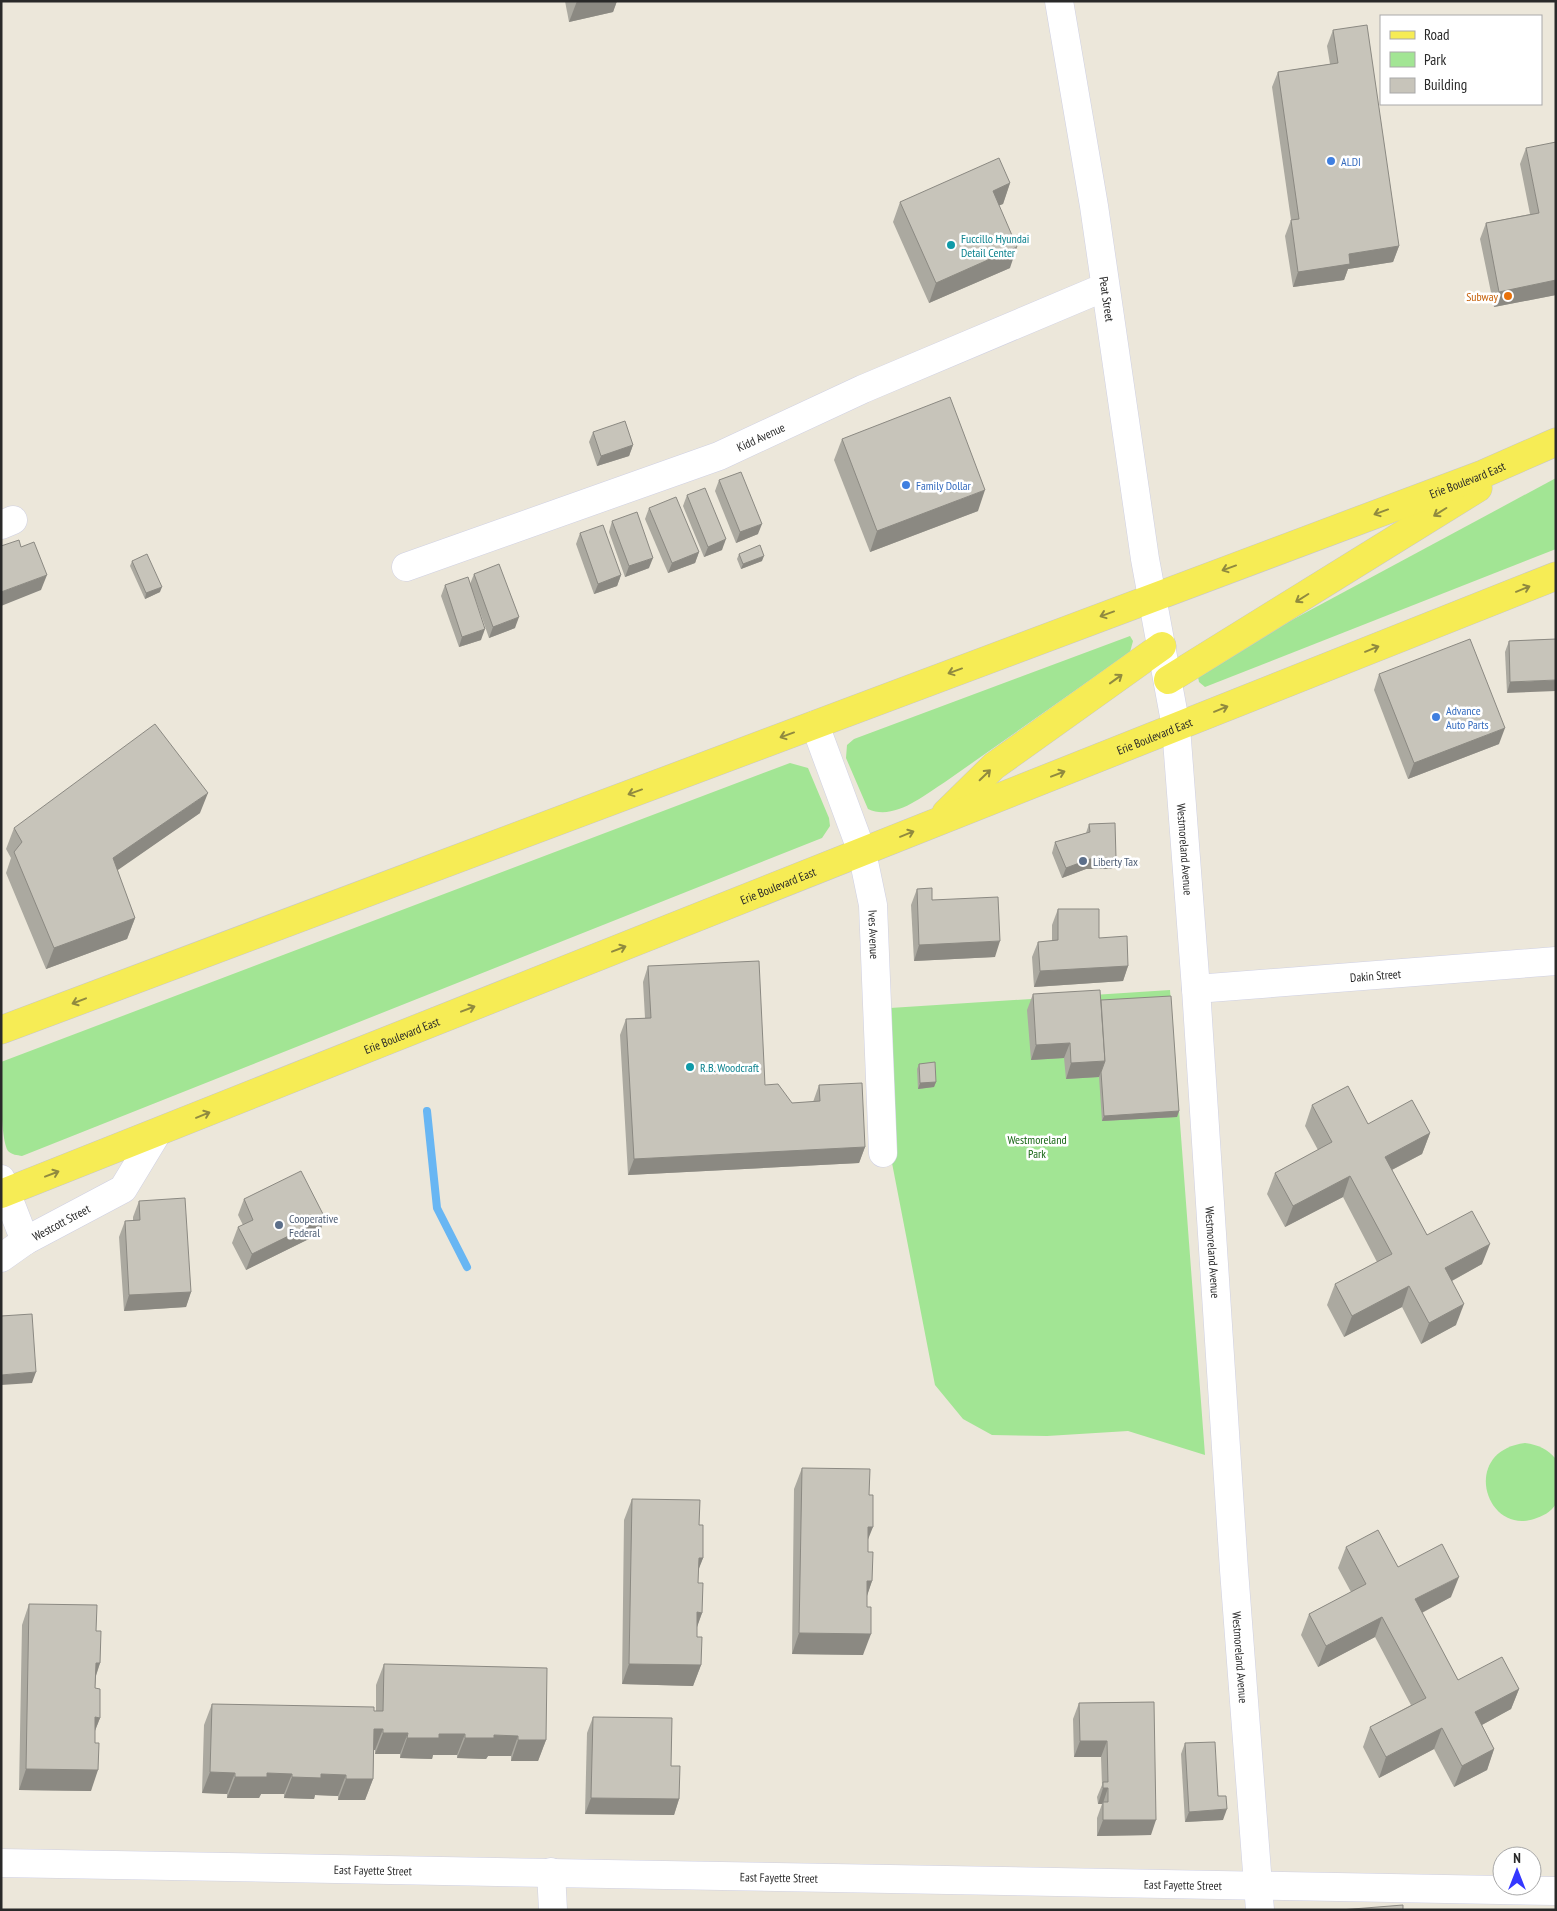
<svg xmlns="http://www.w3.org/2000/svg" width="1557" height="1911" font-family="'PT Sans Narrow',sans-serif">
	<style>
		.green { fill: #a2e594 }
		.lines { fill: none; stroke-linecap: round; stroke-linejoin: round }
		.stream { stroke: #68b6f3; stroke-width: 8 }
		.street-casing { stroke: #cfd0e3; stroke-width: 29 }
		.secondary-casing { stroke: #cfd0e3; stroke-width: 29 }
		.primary-casing { stroke: #c7c7c7; stroke-width: 29 }
		.street { stroke: #fff; stroke-width: 28 }
		.secondary { stroke: #fff; stroke-width: 28 }
		.primary { stroke: #f6ec55; stroke-width: 28 }
		.wall { fill: #aba9a0 }
		.shaded-wall { fill: #8b8982 }
		.building { fill: #c7c4ba; stroke: #8b8982 }
		.oneway { stroke: #908a3f }
		.shop-dot { fill: #3f7fe0; stroke: #fff; stroke-width: 2 }
		.culture-dot { fill: #0f9aa8; stroke: #fff; stroke-width: 2 }
		.food-dot { fill: #e8710a; stroke: #fff; stroke-width: 2 }
		.service-dot { fill: #5c6f8a; stroke: #fff; stroke-width: 2 }
		.labels { text-anchor: middle; dominant-baseline: central; stroke-width: 5; stroke-linejoin: round; paint-order: stroke }
		.shop-label { font-size: 12px; fill: #366cbe; stroke: #fff; text-anchor: start }
		.culture-label { font-size: 12px; fill: #0d838f; stroke: #fff; text-anchor: start }
		.food-label { font-size: 12px; fill: #c56008; stroke: #fff; text-anchor: end }
		.street-label { font-size: 12px; fill: #292929; stroke: #fff }
		.service-label { font-size: 12px; fill: #4e5e75; stroke: #fff; text-anchor: start }
		.park-label { font-size: 12px; fill: #1a6817; stroke: #fff }
	</style>
	<rect width="100%" height="100%" fill="#ece7da"/>
	<g class="green">
		<path d="M1556,478V549L1205,687L1199,682L1197,672L1208,665Z"/>
		<path d="M1130,636L1133,641L1130,652L945,782C923,796 894,821 868,809L846,758L847,745L854,739Z"/>
		<path d="M790,763L808,768L829,818L830,826L822,838L22,1156C17,1155 12,1155 8,1151C0,1138 1,1081 1,1062Z"/>
		<path d="M1170,990L1205,1455L1128,1431L1047,1436L992,1435L963,1419L935,1385L892,1163L890,1008Z"/>
		<path d="M1525,1443C1539,1445 1547,1449 1556,1459V1504C1551,1512 1543,1516 1534,1519C1485,1535 1460,1451 1525,1443Z"/>
	</g>
	<g class="lines">
		<path class="stream" d="M427,1111L437,1208L467,1267"/>
		<g class="street-casing">
			<g id="street">
				<path d="M1,525L13,520"/>
				<path id="s1" d="M406,567L719,456L863,389L1105,287"/>
				<path id="s2" d="M815,725L862,852L873,905L883,1153"/>
				<path id="s3" d="M1196,989L1556,961"/>
				<path d="M551,1872L553,1910"/>
				<path d="M1258,1885L1260,1910"/>
			</g>
		</g>
		<g class="secondary-casing">
			<g id="secondary">
				<path id="s4" d="M1059,1L1094,206L1145,559L1176,727L1196,989L1234,1570L1258,1885"/>
				<path d="M1,1179L25,1241"/>
				<path id="s5" d="M1,1258L25,1241L123,1189L157,1133"/>
				<path id="s6" d="M1,1863L1556,1891"/>
			</g>
		</g>
		<g class="primary-casing">
			<g id="primary">
				<path d="M1168,680L1478,488"/>
				<path d="M946,813L994,766L1162,646"/>
				<path id="s7" d="M1,1030L1483,474L1556,442"/>
				<path id="s8" d="M1,1194L1556,576"/>
			</g>
		</g>
		<use href="#street" class="street"/>
		<use href="#secondary" class="secondary"/>
		<use href="#primary" class="primary"/>
	</g>
	<g class="wall">
		<path d="M565,1H617L613,12L569,22Z"/>
		<path d="M1333,30L1399,246L1393,262L1348,269L1344,280L1293,287L1285,236L1291,220L1272,87L1278,72L1330,64L1327,46Z"/>
		<path d="M1526,148L1556,295L1494,307L1480,239L1486,223L1530,214L1520,164Z"/>
		<path d="M1010,183L1003,204L999,205L1010,268L929,303L893,222L900,202Z"/>
		<path d="M593,432L633,445L629,456L597,466L589,442Z"/>
		<path d="M842,439L978,511L870,552L834,460Z"/>
		<path d="M719,480L758,534L736,543L715,491Z"/>
		<path d="M687,495L722,550L704,557L683,506Z"/>
		<path d="M649,508L699,552L695,563L668,573L645,519Z"/>
		<path d="M612,521L649,568L625,577L609,532Z"/>
		<path d="M580,533L621,575L617,586L594,594L576,544Z"/>
		<path d="M739,554L762,561L741,569L737,559Z"/>
		<path d="M132,561L160,592L145,599L130,566Z"/>
		<path d="M474,574L515,628L489,638L473,592L481,640L459,647L441,596L445,585L470,584Z"/>
		<path d="M1556,639L1507,693L1505,652L1509,641Z"/>
		<path d="M1379,674L1499,744L1408,779L1374,690Z"/>
		<path d="M200,813L117,870L135,918L127,939L46,969L6,873L11,858L6,849L14,828Z"/>
		<path d="M1089,824L1116,858L1112,869H1086L1062,878L1052,853L1055,842L1086,833Z"/>
		<path d="M917,889L932,900L995,957L914,961L911,905Z"/>
		<path d="M1058,909L1099,938L1128,966L1123,981L1034,987L1032,957L1038,942L1052,941V925Z"/>
		<path d="M648,966L765,1085L792,1103L813,1102L819,1085L865,1147L859,1163L628,1175L620,1035L626,1019L645,1018L643,982Z"/>
		<path d="M1033,994L1101,1000L1179,1111L1177,1117L1102,1121L1099,1077L1066,1079L1064,1058L1031,1060L1027,1010Z"/>
		<path d="M919,1064L936,1082L934,1087L918,1089L917,1069Z"/>
		<path d="M1312,1105L1368,1124L1430,1133L1422,1154L1392,1170L1427,1235L1482,1264L1452,1281L1456,1325L1421,1344L1402,1307L1344,1337L1327,1305L1335,1284L1377,1262L1343,1197L1285,1227L1267,1194L1275,1173L1318,1150L1305,1126Z"/>
		<path d="M244,1199L319,1234L246,1270L232,1243L238,1227L243,1225L238,1215Z"/>
		<path d="M139,1201L191,1292L186,1307L124,1311L119,1237L125,1221L133,1220V1217Z"/>
		<path d="M802,1468L868,1539V1552L872,1581L867,1595L863,1655L792,1654L794,1489Z"/>
		<path d="M632,1499L699,1525L703,1558L698,1570V1583L702,1613L697,1626V1637L701,1665L693,1686L622,1684L624,1520Z"/>
		<path d="M1346,1547L1398,1567L1451,1597L1422,1613L1458,1680L1519,1689L1511,1709L1482,1725L1494,1749L1487,1770L1454,1787L1434,1749L1379,1778L1363,1747L1370,1727L1411,1705L1375,1637L1318,1667L1301,1635L1309,1614L1351,1592L1338,1568Z"/>
		<path d="M29,1604L96,1631L100,1663L96,1676L95,1688L100,1718L95,1731L91,1791L19,1790L22,1625Z"/>
		<path d="M384,1664L546,1740L538,1761H511V1756H488L486,1759L457,1758V1755H433L432,1759L400,1758V1754H375V1750H374L373,1779L365,1800H338V1796L315,1795L314,1799L284,1798V1794H261L259,1798H227V1794L202,1793L204,1725L212,1704L376,1711V1685Z"/>
		<path d="M1154,1702L1151,1835L1097,1836V1818L1102,1804H1098L1097,1797L1102,1785L1101,1757H1074L1073,1719L1079,1703Z"/>
		<path d="M593,1717L671,1766L679,1799L674,1815L585,1814L587,1733Z"/>
		<path d="M1185,1743L1218,1796L1223,1820L1185,1822L1181,1754Z"/>
	</g>
	<g class="shaded-wall">
		<path d="M577,1H617L613,12L569,22Z"/>
		<path d="M1010,183L1003,204L985,211L993,191Z"/>
		<path d="M1399,246L1393,262L1348,269L1344,280L1293,287L1298,272L1349,254Z"/>
		<path d="M1017,247L1010,268L929,303L936,283Z"/>
		<path d="M1556,280V295L1494,307L1499,292Z"/>
		<path d="M633,445L629,456L597,466L601,456Z"/>
		<path d="M985,490L978,511L870,552L877,531Z"/>
		<path d="M762,524L758,534L736,543L740,532Z"/>
		<path d="M726,539L722,550L704,557L708,547Z"/>
		<path d="M699,552L695,563L668,573L672,563Z"/>
		<path d="M764,556L762,561L741,569L743,564Z"/>
		<path d="M653,558L649,568L625,577L629,566Z"/>
		<path d="M47,575L41,590L1,606V592Z"/>
		<path d="M621,575L617,586L594,594L598,584Z"/>
		<path d="M162,587L160,592L145,599L146,593Z"/>
		<path d="M519,617L515,628L489,638L493,627Z"/>
		<path d="M485,629L481,640L459,647L462,637Z"/>
		<path d="M1556,680V691L1507,693L1510,682Z"/>
		<path d="M1505,728L1499,744L1408,779L1414,763Z"/>
		<path d="M208,793L200,813L105,879L113,858Z"/>
		<path d="M1116,858L1112,869H1086L1062,878L1066,868L1090,859Z"/>
		<path d="M135,918L127,939L46,969L54,948Z"/>
		<path d="M1000,941L995,957L914,961L919,945Z"/>
		<path d="M1128,966L1123,981L1034,987L1040,971Z"/>
		<path d="M1070,1043L1064,1058L1031,1060L1036,1045Z"/>
		<path d="M1105,1061L1099,1077L1066,1079L1071,1063Z"/>
		<path d="M936,1082L934,1087L918,1089L920,1083Z"/>
		<path d="M1179,1111L1177,1117L1102,1121L1104,1116Z"/>
		<path d="M1430,1133L1422,1154L1378,1177L1385,1157Z"/>
		<path d="M865,1147L859,1163L628,1175L634,1159Z"/>
		<path d="M1350,1176L1343,1197L1285,1227L1293,1206Z"/>
		<path d="M325,1218L319,1234L246,1270L252,1254Z"/>
		<path d="M1490,1244L1482,1264L1437,1289L1445,1268Z"/>
		<path d="M1409,1286L1402,1307L1344,1337L1352,1316Z"/>
		<path d="M191,1292L186,1307L124,1311L129,1295Z"/>
		<path d="M1464,1304L1456,1325L1421,1344L1429,1323Z"/>
		<path d="M36,1372L32,1383L1,1385V1375Z"/>
		<path d="M868,1527H873L865,1547Z"/>
		<path d="M699,1558H703L695,1579Z"/>
		<path d="M1459,1577L1451,1597L1408,1620L1415,1599Z"/>
		<path d="M867,1581H872L865,1602Z"/>
		<path d="M697,1612L702,1613L695,1633Z"/>
		<path d="M1382,1617L1375,1637L1318,1667L1326,1646Z"/>
		<path d="M799,1633L871,1634L863,1655L792,1654Z"/>
		<path d="M96,1663H100L93,1684Z"/>
		<path d="M629,1664L701,1665L693,1686L622,1684Z"/>
		<path d="M1519,1689L1511,1709L1467,1733L1475,1712Z"/>
		<path d="M95,1717L100,1718L92,1738Z"/>
		<path d="M1442,1728L1434,1749L1379,1778L1386,1757Z"/>
		<path d="M374,1729H383L375,1750H366Z"/>
		<path d="M383,1733H408L400,1754H375Z"/>
		<path d="M439,1734H465L457,1755H433L432,1759L400,1758L407,1738Z"/>
		<path d="M494,1735L518,1736L511,1756H488L486,1759L457,1758L465,1738Z"/>
		<path d="M518,1740H546L538,1761H511Z"/>
		<path d="M1080,1741H1107L1101,1757H1074Z"/>
		<path d="M1494,1749L1487,1770L1454,1787L1462,1766Z"/>
		<path d="M26,1769L98,1770L91,1791L19,1790Z"/>
		<path d="M210,1772L235,1773L227,1794L202,1793Z"/>
		<path d="M267,1773L292,1774L284,1794H261L259,1798H227L235,1777Z"/>
		<path d="M321,1774L346,1775L338,1796L315,1795L314,1799L284,1798L292,1777Z"/>
		<path d="M346,1779H373L365,1800H338Z"/>
		<path d="M1103,1788H1108L1103,1803V1802L1102,1804H1098Z"/>
		<path d="M591,1798L679,1799L674,1815L585,1814Z"/>
		<path d="M1227,1809L1223,1820L1185,1822L1189,1812Z"/>
		<path d="M1103,1820H1156L1151,1835L1097,1836Z"/>
	</g>
	<g class="building">
		<path d="M1367,25L1399,246L1349,254L1350,264L1298,272L1291,220L1299,219L1278,72L1338,63L1333,30Z"/>
		<path d="M1556,142V280L1499,292L1486,223L1539,213L1526,148Z"/>
		<path d="M999,158L1010,183L993,191L1017,247L936,283L900,202Z"/>
		<path d="M950,397L985,490L877,531L842,439Z"/>
		<path d="M625,421L633,445L601,456L593,432Z"/>
		<path d="M741,472L762,524L740,532L719,480Z"/>
		<path d="M705,488L726,539L708,547L687,495Z"/>
		<path d="M676,497L699,552L672,563L649,508Z"/>
		<path d="M637,512L653,558L629,566L612,521Z"/>
		<path d="M603,525L621,575L598,584L580,533Z"/>
		<path d="M19,540L21,547L34,542L47,575L1,592V546Z"/>
		<path d="M760,545L764,556L743,564L739,554Z"/>
		<path d="M147,554L162,587L146,593L132,561Z"/>
		<path d="M499,564L519,617L493,627L474,574Z"/>
		<path d="M468,577L485,629L462,637L445,585Z"/>
		<path d="M1470,639L1505,728L1414,763L1379,674Z"/>
		<path d="M1556,639V680L1510,682L1509,641Z"/>
		<path d="M155,724L208,793L113,858L135,918L54,948L14,852L22,842L14,828Z"/>
		<path d="M1115,823L1116,858L1090,859L1066,868L1055,842L1090,832L1089,824Z"/>
		<path d="M932,888V900L998,897L1000,941L919,945L917,889Z"/>
		<path d="M1058,909H1099V938L1127,936L1128,966L1040,971L1038,942L1058,940Z"/>
		<path d="M759,961L765,1085L778,1084L792,1103L820,1101L819,1085L862,1083L865,1147L634,1159L626,1019L651,1018L648,966Z"/>
		<path d="M1100,990L1105,1061L1071,1063L1070,1043L1036,1045L1033,994Z"/>
		<path d="M1171,996L1179,1111L1104,1116L1101,1072L1105,1061L1101,1000Z"/>
		<path d="M935,1062L936,1082L920,1083L919,1064Z"/>
		<path d="M1348,1086L1368,1124L1412,1100L1430,1133L1385,1157L1427,1235L1472,1211L1490,1244L1445,1268L1464,1304L1429,1323L1409,1286L1352,1316L1335,1284L1392,1254L1350,1176L1293,1206L1275,1173L1332,1142L1312,1105Z"/>
		<path d="M301,1171L325,1218L252,1254L238,1227L253,1220L244,1199Z"/>
		<path d="M185,1198L191,1292L129,1295L125,1221L140,1220L139,1201Z"/>
		<path d="M32,1314L36,1372L1,1375V1316Z"/>
		<path d="M802,1468L870,1469L869,1495H873V1527H868V1552H873L872,1581H867V1607H871V1634L799,1633Z"/>
		<path d="M632,1499L700,1500L699,1525H703V1558H699L698,1583H703L702,1613L697,1612V1637H702L701,1665L629,1664Z"/>
		<path d="M1378,1530L1398,1567L1442,1544L1459,1577L1415,1599L1458,1680L1502,1657L1519,1689L1475,1712L1494,1749L1462,1766L1442,1728L1386,1757L1370,1727L1426,1698L1382,1617L1326,1646L1309,1614L1366,1584L1346,1547Z"/>
		<path d="M29,1604L97,1605L96,1631H101L100,1663H96L95,1688L100,1689V1718L95,1717V1743H99L98,1770L26,1769Z"/>
		<path d="M384,1664L547,1668L546,1740H518V1736L494,1735V1738H465V1734H439V1738H407L408,1733H383V1729H374L373,1779H346V1775L321,1774V1778L292,1777V1774L267,1773V1777H235V1773L210,1772L212,1704L374,1707V1711H383Z"/>
		<path d="M1154,1702L1156,1820H1103V1802H1108V1788H1103V1782H1108L1107,1741H1080L1079,1703Z"/>
		<path d="M593,1717L672,1718L671,1766H680L679,1799L591,1798Z"/>
		<path d="M1215,1742L1218,1796H1226L1227,1809L1189,1812L1185,1743Z"/>
		<path d="M1403,1905V1910H1340Z"/>
	</g>
	<defs><path id="oneway-shaft" d="M-6 0H5M1.5-3L5.5 0L1.5 3" fill="none" stroke-width="1.6" stroke-linecap="round" stroke-linejoin="round" transform="scale(1.25)"/></defs>
	<g class="oneway">
		<use href="#oneway-shaft" transform="translate(1381 512) rotate(160)"/>
		<use href="#oneway-shaft" transform="translate(1440 512) rotate(148)"/>
		<use href="#oneway-shaft" transform="translate(1229 568) rotate(160)"/>
		<use href="#oneway-shaft" transform="translate(1523 589) rotate(-22)"/>
		<use href="#oneway-shaft" transform="translate(1302 598) rotate(148)"/>
		<use href="#oneway-shaft" transform="translate(1107 614) rotate(160)"/>
		<use href="#oneway-shaft" transform="translate(1372 649) rotate(-22)"/>
		<use href="#oneway-shaft" transform="translate(955 671) rotate(160)"/>
		<use href="#oneway-shaft" transform="translate(1116 679) rotate(-36)"/>
		<use href="#oneway-shaft" transform="translate(1221 709) rotate(-22)"/>
		<use href="#oneway-shaft" transform="translate(787 735) rotate(160)"/>
		<use href="#oneway-shaft" transform="translate(1058 774) rotate(-21)"/>
		<use href="#oneway-shaft" transform="translate(985 775) rotate(-44)"/>
		<use href="#oneway-shaft" transform="translate(635 792) rotate(160)"/>
		<use href="#oneway-shaft" transform="translate(907 834) rotate(-22)"/>
		<use href="#oneway-shaft" transform="translate(619 949) rotate(-21)"/>
		<use href="#oneway-shaft" transform="translate(79 1001) rotate(159)"/>
		<use href="#oneway-shaft" transform="translate(468 1009) rotate(-21)"/>
		<use href="#oneway-shaft" transform="translate(203 1115) rotate(-22)"/>
		<use href="#oneway-shaft" transform="translate(52 1174) rotate(-21)"/>
	</g>
	<g class="shop-dot">
		<circle cx="1331" cy="161" r="5"/>
		<circle cx="906" cy="485" r="5"/>
		<circle cx="1436" cy="717" r="5"/>
	</g>
	<g class="culture-dot">
		<circle cx="951" cy="245" r="5"/>
		<circle cx="690" cy="1067" r="5"/>
	</g>
	<circle class="food-dot" cx="1508" cy="296" r="5"/>
	<g class="service-dot">
		<circle cx="1083" cy="861" r="5"/>
		<circle cx="279" cy="1225" r="5"/>
	</g>
	<g class="labels">
		<g class="shop-label">
			<text x="1341" y="161">ALDI</text>
			<text x="916" y="485">Family Dollar</text>
			<text x="1446" y="710">Advance<tspan x="1446" dy="14">Auto Parts</tspan></text>
		</g>
		<g class="culture-label">
			<text x="961" y="238">Fuccillo Hyundai<tspan x="961" dy="14">Detail Center</tspan></text>
			<text x="700" y="1067">R.B. Woodcraft</text>
		</g>
		<g class="food-label">
			<text x="1498" y="296">Subway</text>
		</g>
		<g class="street-label">
			<text stroke="none"><textPath href="#s4" startOffset="302">Peat Street</textPath></text>
			<text stroke="none"><textPath href="#s1" startOffset="378">Kidd Avenue</textPath></text>
			<text stroke="none"><textPath href="#s7" startOffset="1566">Erie Boulevard East</textPath></text>
			<text stroke="none"><textPath href="#s8" startOffset="1241">Erie Boulevard East</textPath></text>
			<text stroke="none"><textPath href="#s4" startOffset="858">Westmoreland Avenue</textPath></text>
			<text stroke="none"><textPath href="#s8" startOffset="836">Erie Boulevard East</textPath></text>
			<text stroke="none"><textPath href="#s2" startOffset="219">Ives Avenue</textPath></text>
			<text stroke="none"><textPath href="#s3" startOffset="180">Dakin Street</textPath></text>
			<text stroke="none"><textPath href="#s8" startOffset="431">Erie Boulevard East</textPath></text>
			<text stroke="none"><textPath href="#s5" startOffset="70">Westcott Street</textPath></text>
			<text stroke="none"><textPath href="#s4" startOffset="1262">Westmoreland Avenue</textPath></text>
			<text stroke="none"><textPath href="#s4" startOffset="1668">Westmoreland Avenue</textPath></text>
			<text stroke="none"><textPath href="#s6" startOffset="372">East Fayette Street</textPath></text>
			<text stroke="none"><textPath href="#s6" startOffset="778">East Fayette Street</textPath></text>
			<text stroke="none"><textPath href="#s6" startOffset="1182">East Fayette Street</textPath></text>
		</g>
		<g class="service-label">
			<text x="1093" y="861">Liberty Tax</text>
			<text x="289" y="1218">Cooperative<tspan x="289" dy="14">Federal</tspan></text>
		</g>
		<g class="park-label">
			<text x="1037" y="1139">Westmoreland<tspan x="1037" dy="14">Park</tspan></text>
		</g>
	</g>
	<rect width="1557" height="1911" fill="none" stroke="#292929" stroke-width="5"/>
	<rect x="1380" y="15" width="162" height="90" fill="#ffffff" stroke="#a9a9a9"/>
	<rect x="1390" y="31" width="25" height="8" fill="#f6ec55" stroke="#a9a9a9"/>
	<text x="1424" y="40" font-size="15" fill="#292929">Road</text>
	<rect x="1390" y="52" width="25" height="15" fill="#a2e594" stroke="#a9a9a9"/>
	<text x="1424" y="65" font-size="15" fill="#292929">Park</text>
	<rect x="1390" y="78" width="25" height="15" fill="#c7c4ba" stroke="#a9a9a9"/>
	<text x="1424" y="90" font-size="15" fill="#292929">Building</text>
	<g transform="translate(1517 1871)"><circle r="24" fill="#ffffff" stroke="#a9a9a9"/>
	<path d="M0-4L9 19L0 12L-9 19Z" fill="#3437ff"/>
	<text y="-8" font-size="14" font-weight="bold" text-anchor="middle" fill="#292929">N</text>
	</g>
</svg>
